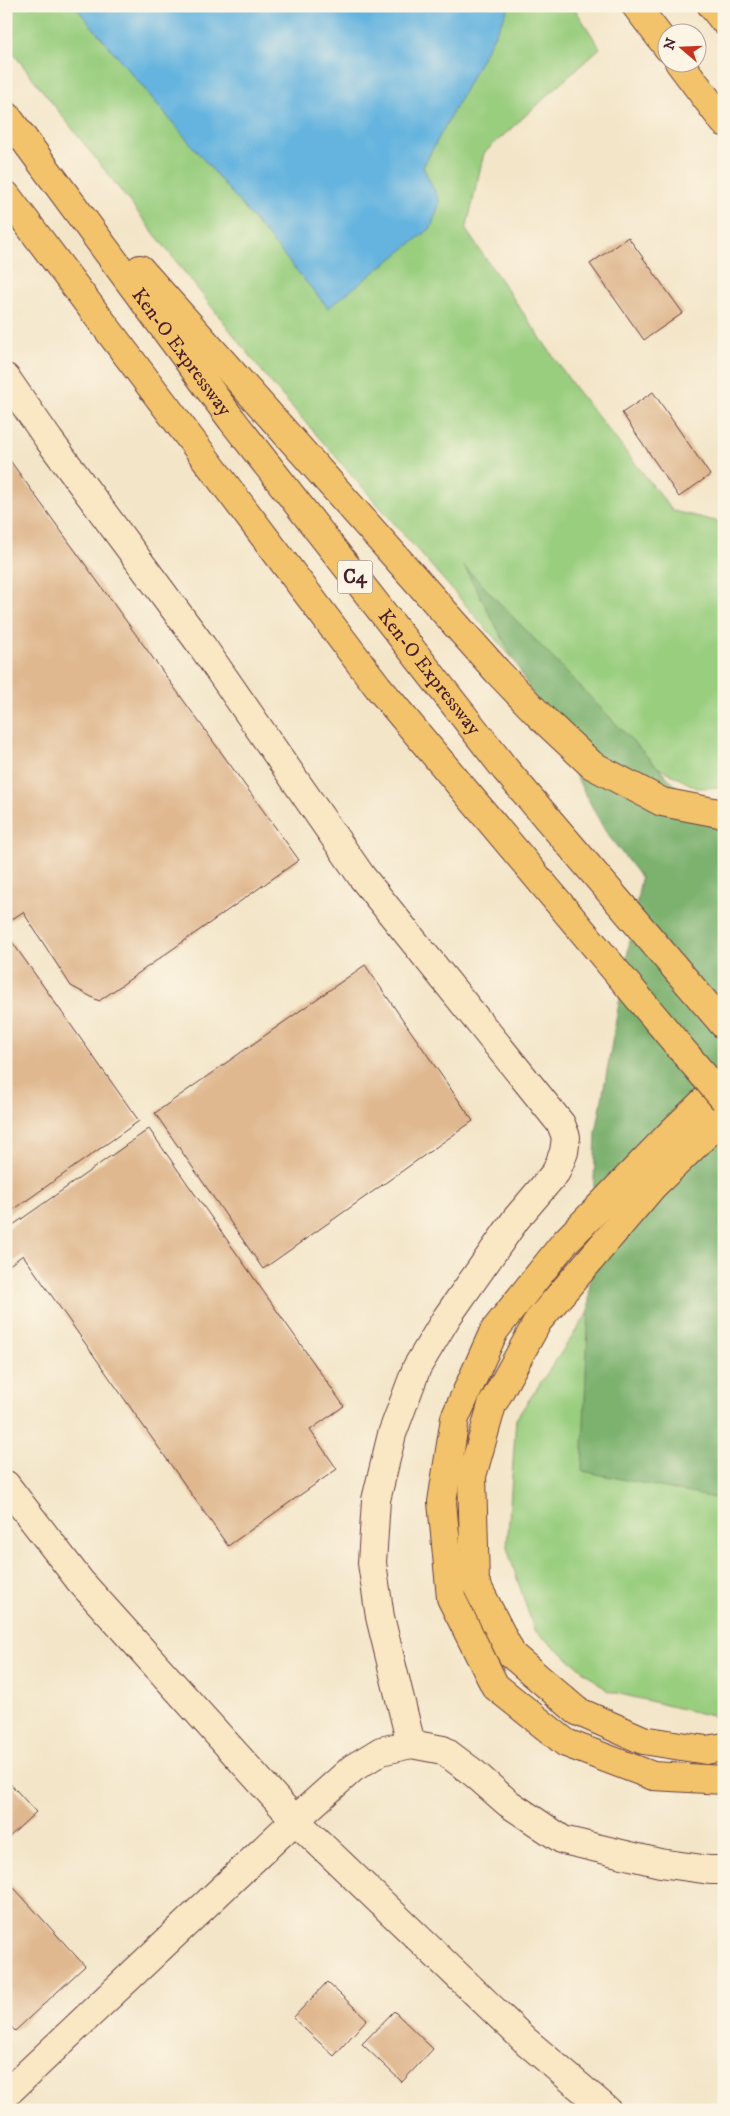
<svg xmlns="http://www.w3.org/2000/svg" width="730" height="2116" font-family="'IM FELL DW Pica',serif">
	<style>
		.green { fill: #9ace7f; stroke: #727655 }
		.forest { fill: #7bb16e; stroke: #62684c }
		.water { fill: #65b4df; stroke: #586a85 }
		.building { fill: #dfb88f }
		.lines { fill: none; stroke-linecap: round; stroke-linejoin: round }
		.secondary-casing { stroke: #633d43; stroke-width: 30 }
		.highway-casing { stroke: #633d43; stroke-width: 30 }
		.secondary { stroke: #fae7c3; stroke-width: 28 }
		.highway { stroke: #f2c36a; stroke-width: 28 }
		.highway-bridge-casing { stroke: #633d43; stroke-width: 30; stroke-linecap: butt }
		.highway-bridge { stroke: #f2c36a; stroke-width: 28 }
		.labels { text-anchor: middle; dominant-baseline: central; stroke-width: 5; stroke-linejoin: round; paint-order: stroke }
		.shield { fill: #fcf5e5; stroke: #7f5f63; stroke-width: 1 }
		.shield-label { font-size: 19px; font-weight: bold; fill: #4a1f2b }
		.street-label { font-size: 20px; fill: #4a1f2b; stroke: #fcf5e5 }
	</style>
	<rect width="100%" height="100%" fill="#fcf5e5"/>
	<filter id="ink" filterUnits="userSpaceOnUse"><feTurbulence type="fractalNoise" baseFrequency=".02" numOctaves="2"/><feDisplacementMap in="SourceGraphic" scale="10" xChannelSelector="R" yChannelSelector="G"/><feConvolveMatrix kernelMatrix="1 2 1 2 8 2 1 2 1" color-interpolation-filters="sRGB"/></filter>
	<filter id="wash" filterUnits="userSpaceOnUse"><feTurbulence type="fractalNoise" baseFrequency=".0096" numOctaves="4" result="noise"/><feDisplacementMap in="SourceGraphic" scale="20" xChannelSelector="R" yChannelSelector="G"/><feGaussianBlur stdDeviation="1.12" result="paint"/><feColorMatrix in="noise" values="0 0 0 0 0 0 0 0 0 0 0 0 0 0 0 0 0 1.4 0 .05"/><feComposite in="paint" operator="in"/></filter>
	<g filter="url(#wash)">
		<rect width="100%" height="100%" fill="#f3e5c8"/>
		<g class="green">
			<path d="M6,6H573L600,48L484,153L466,230L575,388L673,511L724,523V787L697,788L608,741L526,674L272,384L6,44Z"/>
			<path d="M724,1171V1719L608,1691L534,1630L507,1548L516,1419L588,1313Z"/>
		</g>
		<path class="forest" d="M464,566L724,836V1500L582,1471L596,1133L641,878L605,831Z"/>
		<path class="water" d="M75,6H510L423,167L440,202L431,228L328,308Z"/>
		<g id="blocks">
			<g class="building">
				<path d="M628,237L683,313L644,340L590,264Z"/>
				<path d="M653,392L710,475L679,497L622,413Z"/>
				<path d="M6,455L299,860L99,1001L71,986L23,912L6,923Z"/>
				<path d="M10,939L139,1121L6,1215V942Z"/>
				<path d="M365,965L473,1121L263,1269L155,1113Z"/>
				<path d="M149,1129L344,1406L310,1430L337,1469L228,1546L23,1255L8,1266L6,1264V1230Z"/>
				<path d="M6,1779L36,1812L6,1840Z"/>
				<path d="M6,1879L85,1966L15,2031L6,2021Z"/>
				<path d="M327,1982L367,2019L334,2056L293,2018Z"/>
				<path d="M394,2011L433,2049L402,2082L362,2044Z"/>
			</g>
		</g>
	</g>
	<g filter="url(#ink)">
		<use href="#blocks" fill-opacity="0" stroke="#633d43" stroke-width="1"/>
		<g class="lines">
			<g class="secondary-casing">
				<g id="secondary">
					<path d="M6,378L49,440L202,646L362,877L561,1124L566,1137L564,1152L556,1172L516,1219L447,1317L417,1367L392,1434L376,1500L372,1563L380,1617L411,1744L443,1750L475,1774L508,1803L563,1840L660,1863L710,1870H724"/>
					<path d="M6,1485L80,1581L295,1820L527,2042L607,2110"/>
					<path d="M6,2094L295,1820L353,1768L381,1751L411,1744"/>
				</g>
			</g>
			<g class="highway-casing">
				<g id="highway">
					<path d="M636,6L668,48"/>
					<path d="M712,6L724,21"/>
					<path d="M679,62L724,122"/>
					<path id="s1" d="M6,115L232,420L505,769L724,1025"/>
					<path d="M6,195L378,687L688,1057"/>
					<path d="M140,269L497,671L541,717L592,765L662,802L724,814"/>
					<path d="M724,1082L675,1129L565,1242L494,1331L455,1418L442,1502L451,1598L495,1686L566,1743L653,1776L724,1780"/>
					<path d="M724,1117L653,1186L538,1321L492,1405L472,1476L475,1582L512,1655L577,1711L643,1740L706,1750L724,1747"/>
				</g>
			</g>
			<use href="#secondary" class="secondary"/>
			<use href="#highway" class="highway"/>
			<g class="highway-bridge-casing">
				<path id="highway-bridge" d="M688,1057L724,1099"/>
			</g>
			<use href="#highway-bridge" class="highway-bridge"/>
		</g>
	</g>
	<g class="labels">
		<rect class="shield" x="337.5" y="560.5" width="35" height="33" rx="4"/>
		<g class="shield-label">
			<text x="355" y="577">C4</text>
		</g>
		<g class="street-label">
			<text stroke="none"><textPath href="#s1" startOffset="295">Ken-O Expressway</textPath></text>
			<text stroke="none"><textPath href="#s1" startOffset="700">Ken-O Expressway</textPath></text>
		</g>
	</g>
	<rect width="730" height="2116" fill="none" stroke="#fcf5e5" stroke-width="25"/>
	<g transform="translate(682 48) rotate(289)"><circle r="24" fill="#fcf5e5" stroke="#b59f9b"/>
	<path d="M0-4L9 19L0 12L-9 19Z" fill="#c8321e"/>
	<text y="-8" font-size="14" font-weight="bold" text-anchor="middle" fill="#4a1f2b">N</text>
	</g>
</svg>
